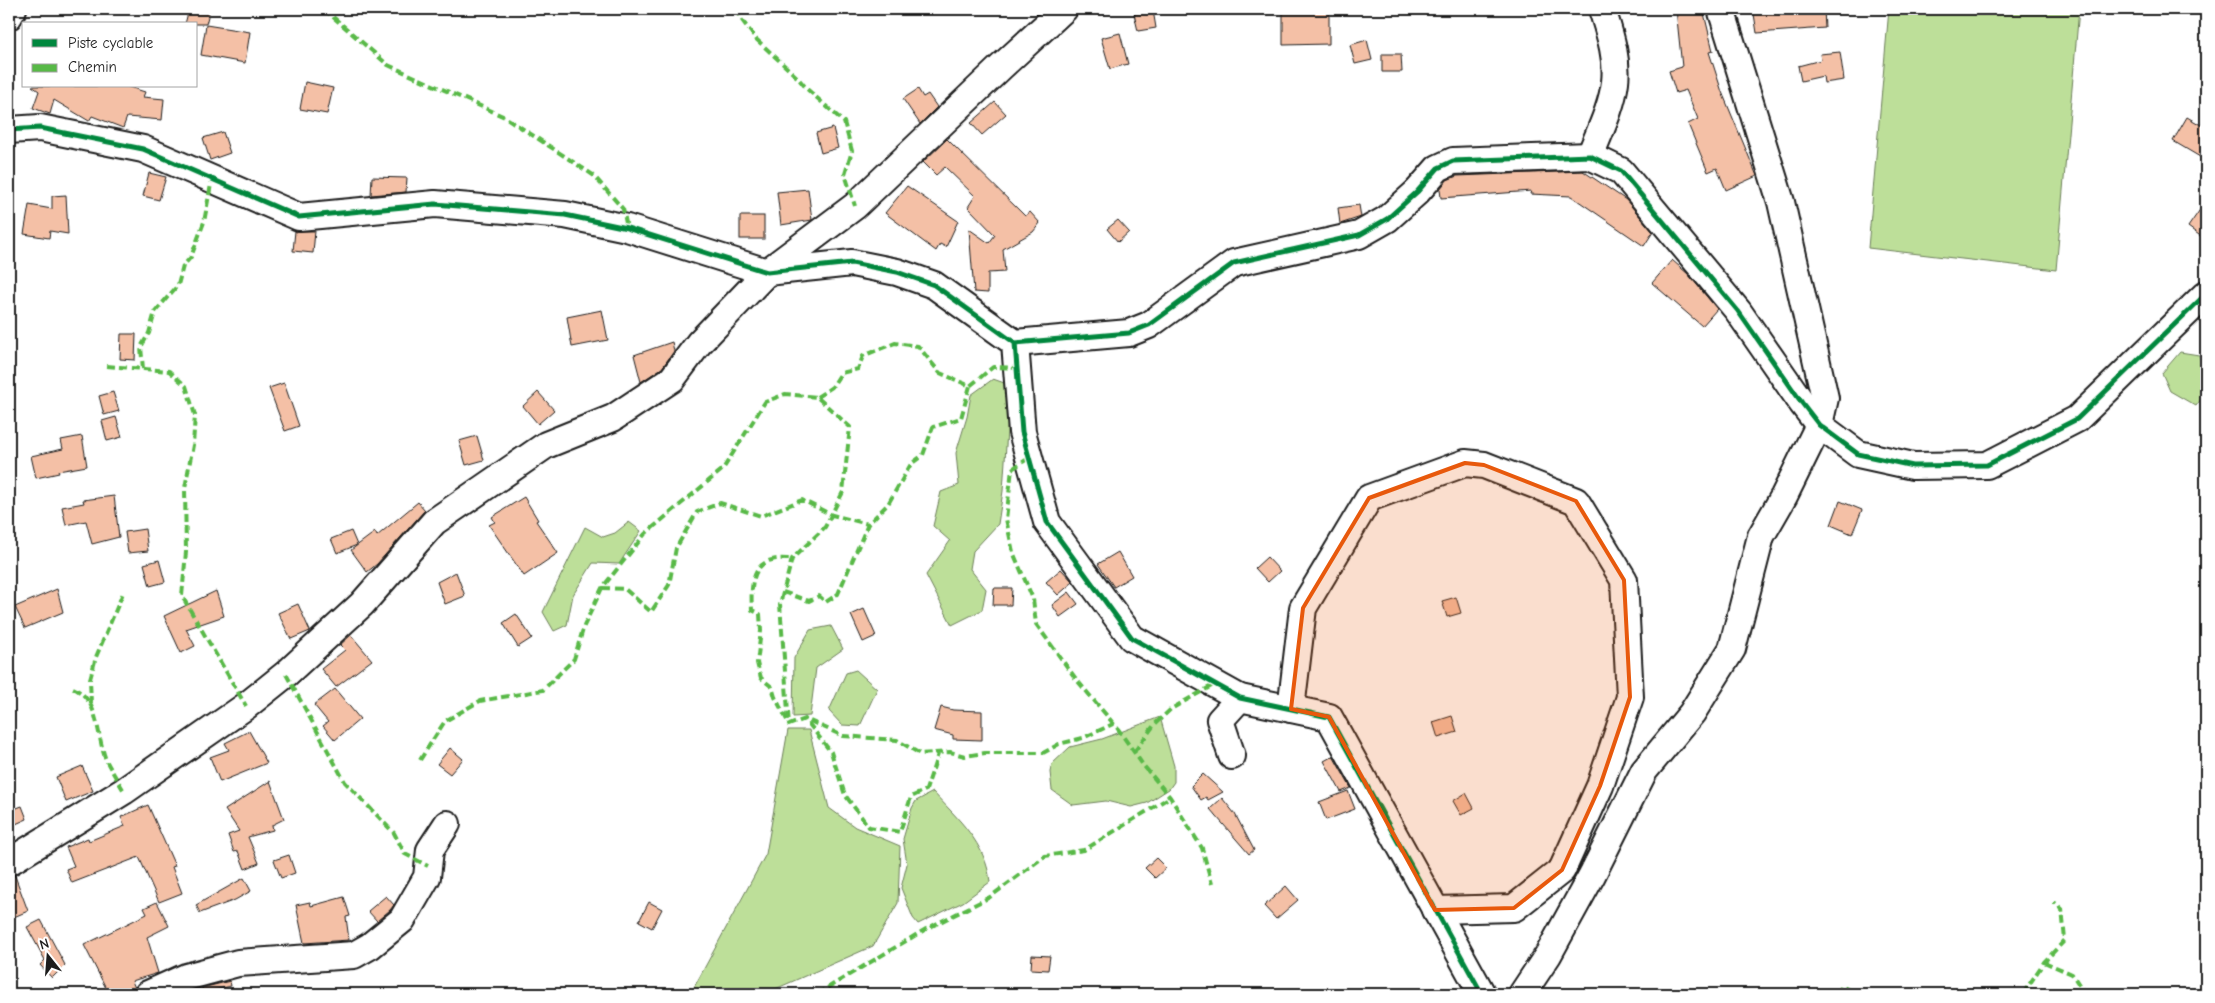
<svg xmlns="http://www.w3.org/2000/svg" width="2215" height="1003" font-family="'Comic Neue',sans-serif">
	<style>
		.green { fill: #bddf99; stroke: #6c7e5a }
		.building { fill: #f4c0a6; stroke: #1c1c1c }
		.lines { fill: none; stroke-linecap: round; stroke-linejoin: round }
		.minor-casing { stroke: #1c1c1c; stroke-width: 30 }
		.minor { stroke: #fff; stroke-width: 26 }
		.quiet { stroke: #58b947; stroke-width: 4; stroke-dasharray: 8 4; stroke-linecap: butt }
		.cycleway-casing { stroke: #fff; stroke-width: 8 }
		.cycleway { stroke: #00873e; stroke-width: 5 }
		.marked { fill: #e8590c; fill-opacity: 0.2; stroke: #e8590c; stroke-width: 4; stroke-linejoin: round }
	</style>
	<rect width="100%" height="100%" fill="#fff"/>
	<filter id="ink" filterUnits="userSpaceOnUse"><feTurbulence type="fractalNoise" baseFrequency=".02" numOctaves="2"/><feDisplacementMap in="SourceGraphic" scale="10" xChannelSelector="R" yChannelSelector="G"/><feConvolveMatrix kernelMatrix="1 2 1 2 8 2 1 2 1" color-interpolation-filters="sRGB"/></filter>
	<g filter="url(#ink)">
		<g class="green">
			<path d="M1889,9H2079L2056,270L1868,248Z"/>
			<path d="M2180,352L2199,355L2206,379V393L2196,406L2170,391L2162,373Z"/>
			<path d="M993,379L1010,385L1003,491L998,524L973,551L970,569L986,589L982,610L952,625L926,575L950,541L933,526L941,492L959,485L956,453L967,417L971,395Z"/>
			<path d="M629,522L641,531L619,564L593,563L573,595L567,625L554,631L543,612L585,527L603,537L615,533Z"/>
			<path d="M831,626L843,649L816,668L810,716L793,717L794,658L810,630Z"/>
			<path d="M856,670L877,689L860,726L842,725L829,711L846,673Z"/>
			<path d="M1160,717L1174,766V782L1169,789L1147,803L1131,807L1106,801L1073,805L1052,790L1050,772L1052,764L1070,747L1102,739Z"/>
			<path d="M788,730H809L829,808L855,827L900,846L898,903L873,946L764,994H703L692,991L766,854Z"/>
			<path d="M933,792C958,819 986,843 990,882L963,902L918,924L913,918L901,888L907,864L903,839L912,808L916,801Z"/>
		</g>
		<g class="building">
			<path d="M189,9H210L206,24H185Z"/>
			<path d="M1283,9H1329V44L1283,45Z"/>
			<path d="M1676,9H1703L1713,51L1709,52L1722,92L1757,176L1726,190L1717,168L1708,172L1688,124L1698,119L1686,90L1676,93L1669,71L1682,67Z"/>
			<path d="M1784,9H1824L1825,28L1757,33L1754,14Z"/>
			<path d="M1153,10L1156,28L1138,31L1134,14Z"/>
			<path d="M206,25L250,32L245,63L201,55Z"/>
			<path d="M1120,33L1128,64L1110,69L1101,38Z"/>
			<path d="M1367,40L1372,60L1355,64L1350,45Z"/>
			<path d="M1840,52L1844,80L1824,83L1823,76L1801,81L1798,66L1821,60L1820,54Z"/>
			<path d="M1382,54H1401L1402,72H1382Z"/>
			<path d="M305,82L333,88L327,114L300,109Z"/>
			<path d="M32,86H126L145,92L143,97L164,99L162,120L127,117L123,128L92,116L89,121L54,100L50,114L33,108L39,91Z"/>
			<path d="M918,89L923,97L928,94L937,107L920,124L903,99Z"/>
			<path d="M995,102L1006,114L982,135L971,123Z"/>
			<path d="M2187,117L2206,128V147L2200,157L2173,141Z"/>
			<path d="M833,128L838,148L821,153L816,133Z"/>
			<path d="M223,132L230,153L210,160L203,138Z"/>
			<path d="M947,139L1025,216L1030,212L1040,223L1033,232L1003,249L1005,272L988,273V293L974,292L969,229L989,243L995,235L968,207L975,196L945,167L936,175L923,162Z"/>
			<path d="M1583,171L1626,200L1653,232L1644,246L1571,196L1530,194L1531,191L1441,198L1440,189L1447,180L1457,176Z"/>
			<path d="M149,173L166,177L159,200L143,196Z"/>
			<path d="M372,177L407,178L406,192L371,195Z"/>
			<path d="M907,186L958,221L946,247L940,244L936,251L885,213Z"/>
			<path d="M808,189L812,220L781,225L777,192Z"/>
			<path d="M66,195L68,234L50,231L49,238L24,234L29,205L52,209V196Z"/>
			<path d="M2206,201V240L2188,227Z"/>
			<path d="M1359,205L1361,217L1340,224L1338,208Z"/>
			<rect x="740" y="216" width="24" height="23"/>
			<path d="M1118,220L1129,232L1118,242L1107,229Z"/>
			<path d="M295,231H315L313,253L293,251Z"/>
			<path d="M1672,260L1688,274L1717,309L1702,326L1652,283Z"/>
			<path d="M602,310L608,340L572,347L567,317Z"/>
			<path d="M121,334H136L135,360L120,359Z"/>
			<path d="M672,342L674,351L662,368L641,382L634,355Z"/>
			<path d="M284,383L299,426L285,431L269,388Z"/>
			<path d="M113,392L119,411L104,415L99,396Z"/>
			<path d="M538,392L554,410L538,424L523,406Z"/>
			<path d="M116,417L122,437L107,441L102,421Z"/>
			<path d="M82,436L87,466L58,471L59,473L36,478L31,456L63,449L61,440Z"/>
			<path d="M477,436L484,460L466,465L459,441Z"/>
			<path d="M114,496L119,537L92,544L86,521L66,525L62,507L84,503L83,500Z"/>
			<path d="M524,497L538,520L536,521L558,553L524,576L489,525L495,522L492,517Z"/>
			<path d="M1840,501L1862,510L1852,534L1831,525Z"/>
			<path d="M418,502L425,510L377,564L367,572L351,550L375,532L377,536Z"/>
			<path d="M145,529L148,551L128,553L125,532Z"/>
			<path d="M351,531L357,545L337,553L331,539Z"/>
			<path d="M1118,552L1132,576L1114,587L1098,564Z"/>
			<path d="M1267,557L1280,571L1268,582L1255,568Z"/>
			<path d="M159,560L165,582L150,586L144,564Z"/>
			<path d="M1061,569L1073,582L1058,595L1046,582Z"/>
			<path d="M456,572L465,596L445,604L437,582Z"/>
			<path d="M994,588H1012L1011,605H993Z"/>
			<path d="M57,589L63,612L25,628L15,607Z"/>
			<path d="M216,591L224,616L186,629L195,646L181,653L164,616Z"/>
			<path d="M1069,592L1078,604L1060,617L1052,605Z"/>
			<path d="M1456,597L1461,613L1447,617L1442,601Z"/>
			<path d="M298,604L310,631L291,639L278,613Z"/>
			<path d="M864,609L876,636L863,642L851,615Z"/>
			<path d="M516,614L532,638L518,647L503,623Z"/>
			<path d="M351,635L372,660L336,687L321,669L345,650L340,645Z"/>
			<path d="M335,689L360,719L335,740L323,726L328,722L314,705Z"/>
			<path d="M941,707L953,710L982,711V740L953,739V735L934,730Z"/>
			<path d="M1452,716L1457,732L1438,738L1433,722Z"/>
			<path d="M249,731L267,763L220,782L210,757L229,750L225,743Z"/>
			<path d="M450,748L463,759L450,774L437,764Z"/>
			<path d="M1333,756L1351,788L1341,792L1324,761Z"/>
			<path d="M82,766L93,791L66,802L56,777Z"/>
			<path d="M1203,774L1223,792L1208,800L1206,797L1201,800L1191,786Z"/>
			<path d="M270,781L284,819L272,825L273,830L248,837L259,863L245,869L238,851L234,852L228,835L239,831L225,810Z"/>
			<path d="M1348,791L1355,809L1326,820L1319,802Z"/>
			<path d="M1466,793L1474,808L1461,815L1453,801Z"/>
			<path d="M1222,798L1235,814L1254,850L1249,854L1210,809Z"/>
			<path d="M148,805L175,866L172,867L182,893L159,902L139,857L72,883L66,869L74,866L66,847L88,838L89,841L125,826L121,817Z"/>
			<path d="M22,806L27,819L9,827V811Z"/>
			<path d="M289,855L295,873L281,878L274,860Z"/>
			<path d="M1156,858L1166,868L1155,878L1145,868Z"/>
			<path d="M15,876L28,911L9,919V877Z"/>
			<path d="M244,878L251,891L235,900L200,913L196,905Z"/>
			<path d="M1286,886L1298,900L1276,919L1264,906Z"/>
			<path d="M386,896L394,905L390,910L377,921L368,911Z"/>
			<path d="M344,897L350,916L346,917L349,940L304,943L296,905L310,902L311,906Z"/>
			<path d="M157,902L169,926L147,937L158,973L132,981L135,988L133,994H109L84,945L147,914L144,908Z"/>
			<path d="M649,902L662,909L652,928L639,921Z"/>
			<path d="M41,920L65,965L52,978L40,965L45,960L27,927Z"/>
			<path d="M1032,955L1050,956L1048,970L1031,969Z"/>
			<path d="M230,981L231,986L203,993L202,988Z"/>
		</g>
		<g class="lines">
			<g class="minor-casing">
				<g id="minor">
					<path d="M9,16L13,9"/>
					<path d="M9,130L40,128L143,149L299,217L435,204L565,215L627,228L767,272L852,263L897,272L934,285L1015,343L1022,432L1047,522L1132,638L1240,698L1329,717L1482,994"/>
					<path d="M1590,156C1599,133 1612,107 1615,82C1618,57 1609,32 1602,9"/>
					<path d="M1015,343L1129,333L1149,325L1234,263L1359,235L1387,219L1417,192L1438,168L1453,161L1590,156L1621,171L1738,311L1802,403L1819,425L1858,454L1913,466L1987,465L2077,419L2206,294"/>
					<path d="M1291,709L1303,608L1369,498L1465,463L1484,465L1576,501L1624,580L1630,697L1600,786L1562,870L1514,908L1435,910"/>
					<path d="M1232,756L1220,720L1240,698"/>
					<path d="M9,862L124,791L246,706L286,674L362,604L434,522L546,445L613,418L672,379L699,343L767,272L855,206L1001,67L1064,9"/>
					<path d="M148,994L186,977L238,963L354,955L370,946L402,920L427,877L430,850L447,824"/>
					<path d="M1522,994L1548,955L1592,875L1644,771L1692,713L1732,649L1761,536L1784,496L1819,425L1825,398L1781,202L1721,9"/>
				</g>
			</g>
			<use href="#minor" class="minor"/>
			<g class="quiet">
				<path d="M324,9L388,65L505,117L593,175L623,209L627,228"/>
				<path d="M736,9L741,19L756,39L798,78L807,89L844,122L852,151L845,174L855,206"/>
				<path d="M107,366L169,371L186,386L195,415L193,445L185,488L186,552L182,596L246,706"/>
				<path d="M143,369L141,347L149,333L155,312L178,285L183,266L191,257L204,222L212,179"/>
				<path d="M817,397L832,387L841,373L858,369L863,356L895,343L918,346L940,373L970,386L993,367L1017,368"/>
				<path d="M1029,458L1012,469L1006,519L1013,552L1033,599L1036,624L1076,679L1118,729L1143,765L1170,797L1202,848L1212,884"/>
				<path d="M602,588L625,589L651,612L669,585L676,548L697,512L720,503L761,516L802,500L832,515L868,524"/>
				<path d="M783,592L809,601L819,596L826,602L838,594L868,524L888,504L911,464L923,455L933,427L961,418L970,386"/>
				<path d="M286,674L345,782L394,833L405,854L428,866"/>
				<path d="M73,688C100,700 96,735 106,760C111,770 118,781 124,791"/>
				<path d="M91,704L90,679L96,657L123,593"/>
				<path d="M787,720L775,697L772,687L761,678L757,663L761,631L760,614L752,610C751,592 750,565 772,560C778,558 786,559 792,559"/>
				<path d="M810,721L843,736L897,740L920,754L950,752L965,756L985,753H1043L1059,744L1083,738L1113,724"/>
				<path d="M1134,752L1155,724L1171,709L1215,684"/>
				<path d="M420,760L445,721L480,701L543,690L574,659L584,626L602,588L645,534L723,469L765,402L785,394L817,397L850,427L843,492L825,527L792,559L780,604L789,725L805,719L831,752L845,795L869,827L900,832L911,797L926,790L938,754"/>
				<path d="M2044,962L2072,974L2085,994"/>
				<path d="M817,994L926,929L990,897L1045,856L1084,850L1170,797"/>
				<path d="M1837,994L1842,986L1855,994L1863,991L1870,994"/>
				<path d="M2023,994L2044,962L2065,940L2062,909L2054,902"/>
			</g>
			<g class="cycleway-casing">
				<g id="cycleway">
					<path d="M9,130L40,128L143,149L299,217L435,204L565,215L627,228L767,272L852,263L897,272L934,285L1015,343L1022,432L1047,522L1132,638L1240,698L1329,717L1482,994"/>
					<path d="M1015,343L1129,333L1149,325L1234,263L1359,235L1387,219L1417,192L1438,168L1453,161L1590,156L1621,171L1738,311L1802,403L1819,425L1858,454L1913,466L1987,465L2077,419L2206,294"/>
				</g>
			</g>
			<use href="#cycleway" class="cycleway"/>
		</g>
	</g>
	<path class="marked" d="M1465,463L1484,465L1576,501L1624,580L1630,697L1600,786L1562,870L1514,908L1435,910L1329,717L1291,709L1303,608L1369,498Z"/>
	<rect width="2215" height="1003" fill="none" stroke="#fff" stroke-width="30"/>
	<rect x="15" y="15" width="2185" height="973" fill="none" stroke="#1c1c1c" stroke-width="2" filter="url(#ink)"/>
	<rect x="22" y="22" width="175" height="65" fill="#ffffff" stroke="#a4a4a4"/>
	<rect x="32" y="39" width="25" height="8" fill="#00873e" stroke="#a4a4a4"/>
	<text x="68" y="48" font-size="15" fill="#1c1c1c">Piste cyclable</text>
	<rect x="32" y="64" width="25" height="8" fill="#58b947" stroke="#a4a4a4"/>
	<text x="68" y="72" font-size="15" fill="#1c1c1c">Chemin</text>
	<g transform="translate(48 956) rotate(343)" stroke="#ffffff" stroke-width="4" paint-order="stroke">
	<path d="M0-4L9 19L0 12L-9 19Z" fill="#1c1c1c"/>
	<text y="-8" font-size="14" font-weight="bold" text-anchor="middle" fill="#1c1c1c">N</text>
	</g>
</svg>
